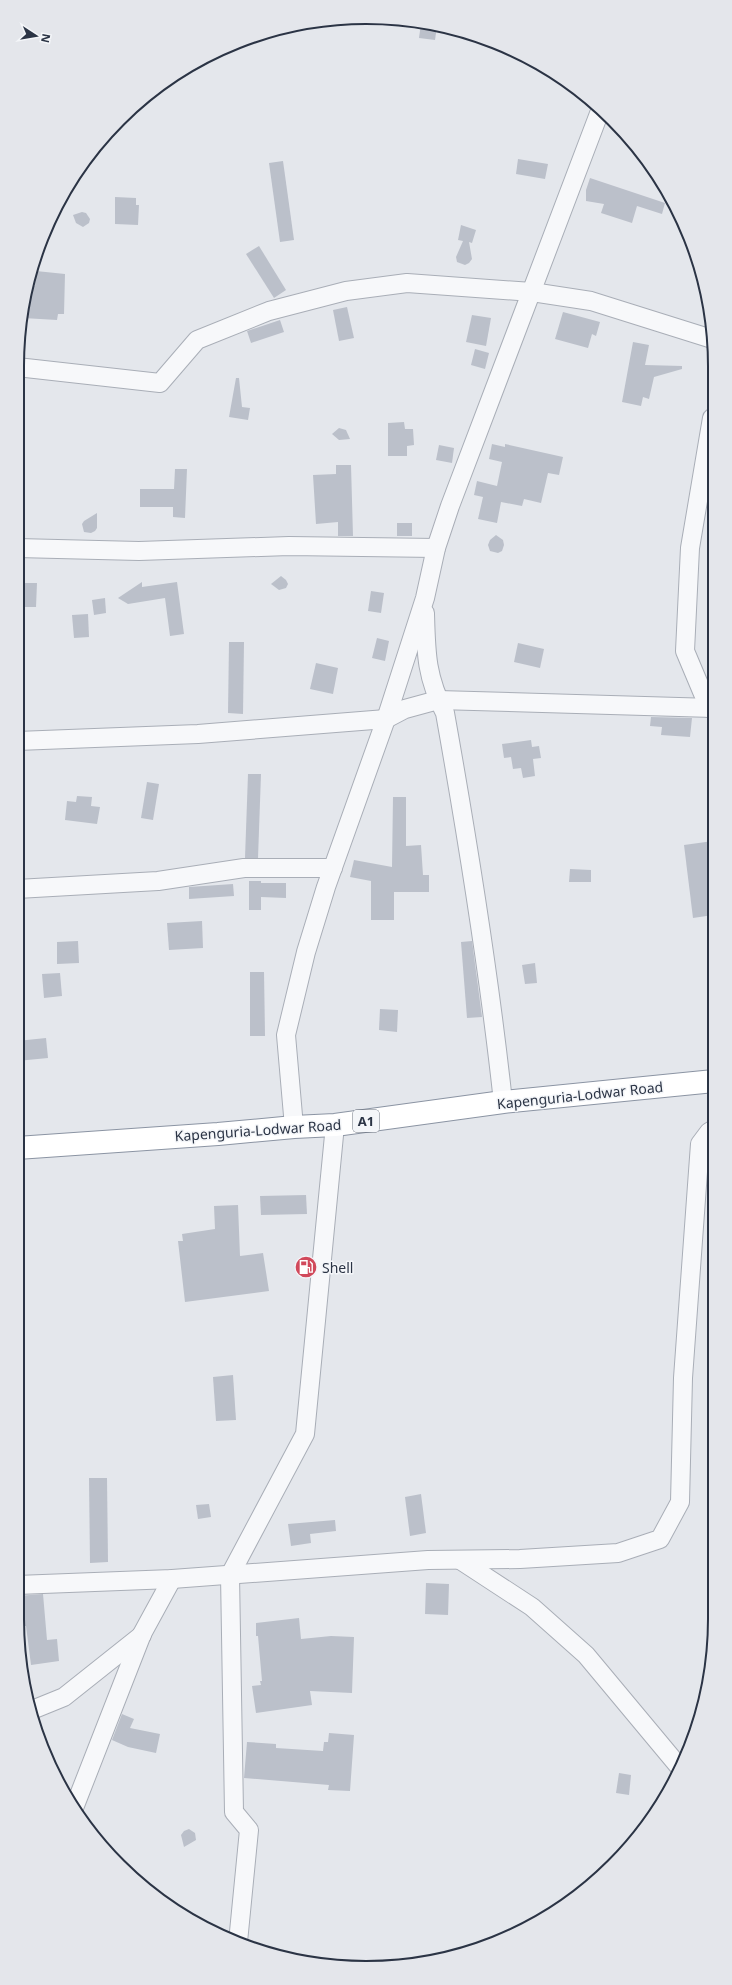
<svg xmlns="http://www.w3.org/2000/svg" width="732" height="1985" font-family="'Noto Sans',sans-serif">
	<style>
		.building { fill: #bbc0ca }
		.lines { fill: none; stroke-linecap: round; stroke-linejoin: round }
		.street-casing { stroke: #a9aeb7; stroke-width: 20 }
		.highway-casing { stroke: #8b94a3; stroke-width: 24 }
		.street { stroke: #f7f8fa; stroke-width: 18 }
		.highway { stroke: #fff; stroke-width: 22 }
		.labels { text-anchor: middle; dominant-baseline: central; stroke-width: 3; stroke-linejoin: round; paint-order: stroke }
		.shield { fill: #f4f6f9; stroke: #676e7b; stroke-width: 1 }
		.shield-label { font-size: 13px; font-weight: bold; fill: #2b3445 }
		.street-label { font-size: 14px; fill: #2b3445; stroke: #f4f6f9 }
		.poi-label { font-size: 14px; fill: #2b3445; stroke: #f4f6f9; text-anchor: start }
		.rim { fill: none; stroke: #2b3445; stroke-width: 2 }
	</style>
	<rect width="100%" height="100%" fill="#e4e7ec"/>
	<g class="building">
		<path d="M421,23L437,26L435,40L419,38Z"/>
		<path d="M518,159L548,164L545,179L516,174Z"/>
		<path d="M283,161L294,240L280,242L269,163Z"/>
		<path d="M590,178L665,203L662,214L637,206L632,223L601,213L604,204L586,201V190Z"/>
		<path d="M115,197L136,198V205H139L138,225L115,224Z"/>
		<path d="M82,212L86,213L90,219L89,223L83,227L76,223L73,215Z"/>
		<path d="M461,225L476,230L472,243L469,242L472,259L469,263L465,265L457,262L456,257L463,241L458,240Z"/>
		<path d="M259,246L286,290L274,298L246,254Z"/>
		<path d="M36,271L65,274L64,314H58L57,320L23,318L28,286H35Z"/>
		<path d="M347,307L354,338L339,341L333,310Z"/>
		<path d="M563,312L600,322L596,336L592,334L588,348L555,339Z"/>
		<path d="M472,315L491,318L486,346L466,342Z"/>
		<path d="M280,320L284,332L251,343L247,331Z"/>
		<path d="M633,342L649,345L645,365L682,366V369L654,377L649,399L643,397L641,406L622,402Z"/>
		<path d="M475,349L489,353L485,369L471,365Z"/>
		<path d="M236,378H239L242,407L250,408L248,420L229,417Z"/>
		<path d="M404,422L405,429H413L414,445L407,446V456H388V423Z"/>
		<path d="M339,428L346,430L350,439L339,440L332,434Z"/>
		<path d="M492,444L505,447V444L563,457L559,475L548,473L541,503L524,499L522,506L501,502L497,523L478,519L483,497L474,495L477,481L497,486L502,462L489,459Z"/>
		<path d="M439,445L454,448L452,463L436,460Z"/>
		<path d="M336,465H351L353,536H338V522L316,524L313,475L336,474Z"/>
		<path d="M175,469H187L185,518L173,517V507H140V489H174Z"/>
		<path d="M97,513V528L95,531L91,533L84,532L82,524L84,521Z"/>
		<rect x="397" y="523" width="15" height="13"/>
		<path d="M496,535L503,540L504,545L502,551L498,553L490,551L488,545L490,540Z"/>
		<path d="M281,576L286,580L288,584L286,588L279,590L271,584Z"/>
		<path d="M142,582V587L177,582L184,634L170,636L165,598L128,604L118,598Z"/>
		<path d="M24,583H37L36,607H23Z"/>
		<path d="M371,591L384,593L381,613L368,611Z"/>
		<path d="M105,598L106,613L94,615L92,600Z"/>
		<path d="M88,614L89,637L74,638L72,615Z"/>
		<path d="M377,638L389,641L385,661L372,658Z"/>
		<path d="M229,642H244L243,714L228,713Z"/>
		<path d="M518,643L544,649L540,668L514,662Z"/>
		<path d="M316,663L338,668L333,694L310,689Z"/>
		<path d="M651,717L692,718L690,737L661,735L662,727L650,726Z"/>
		<path d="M531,740L532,747L539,746L541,758L533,759L535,776L523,778L521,768L513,769L511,757L504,758L502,744Z"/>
		<path d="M248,774H261L258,858H245Z"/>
		<path d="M147,782L159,784L153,820L141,818Z"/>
		<path d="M77,796L92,797L91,806L100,807L97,824L65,820L67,801L76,802Z"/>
		<path d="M393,797H406V846L421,845L423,875H429V892H394V920H371V881L350,877L354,860L392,867Z"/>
		<path d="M713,841V915L693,918L684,845Z"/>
		<path d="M570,869L591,870V882H569Z"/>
		<path d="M249,881H261V883H286V898L261,897V910H249Z"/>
		<path d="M233,884L234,896L189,899V887Z"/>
		<path d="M202,921L203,948L169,950L167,923Z"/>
		<path d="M78,941L79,963L57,964V942Z"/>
		<path d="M472,941L482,1017L467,1018L461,942Z"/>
		<path d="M535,963L537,983L525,984L522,965Z"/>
		<path d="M250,972H264L265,1036H250Z"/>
		<path d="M60,973L62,996L44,998L42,974Z"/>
		<path d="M380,1009L398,1010L397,1032L379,1030Z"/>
		<path d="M46,1038L48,1058L17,1061V1041Z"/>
		<path d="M306,1195L307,1214L261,1215L260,1196Z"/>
		<path d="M238,1205L240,1256L263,1253L269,1291L185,1302L178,1241H183L182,1234L215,1229L214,1206Z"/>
		<path d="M233,1375L236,1420L216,1421L213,1377Z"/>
		<path d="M89,1478H107L108,1562L90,1563Z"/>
		<path d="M421,1494L426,1533L410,1536L405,1497Z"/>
		<path d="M209,1504L211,1517L198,1519L196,1505Z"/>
		<path d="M335,1520L336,1531L310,1534L311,1543L291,1546L288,1524Z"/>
		<path d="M426,1583L449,1584L448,1615L425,1614Z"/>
		<path d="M43,1594L47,1640L57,1639L59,1661L31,1665L26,1626H18L17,1596Z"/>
		<path d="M299,1618L301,1639L331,1636L354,1637L352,1693L310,1691L312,1705L256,1713L252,1686L261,1685L260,1681H262L258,1636H256V1623Z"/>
		<path d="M122,1714L134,1719L130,1728L160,1734L156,1753L128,1747L112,1740Z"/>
		<path d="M329,1733L354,1735L350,1791L328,1790L329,1785L244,1778L247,1742L276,1744V1748L323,1751L324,1742H328Z"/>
		<path d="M619,1773L631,1775L629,1795L616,1793Z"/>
		<path d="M189,1829L195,1833L196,1840L184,1847L181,1835L184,1831Z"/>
	</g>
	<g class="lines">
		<g class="street-casing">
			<g id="street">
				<path d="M17,367L160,383L197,340L269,311L346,291L407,283L532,292L591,301L712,339"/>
				<path d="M17,548L139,551L289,546L436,548"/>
				<path d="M425,613C426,652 426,677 445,713C468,842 489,972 503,1102"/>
				<path d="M709,708L685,651L690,548L712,418"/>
				<path d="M17,741L198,734L386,719L405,709L438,700L713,708"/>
				<path d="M17,889L158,881L244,868H333"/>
				<path d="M294,1127L286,1035L306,952L326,887L386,719L425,598L436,548L450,506L600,111"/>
				<path d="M460,1560L532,1607L586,1655L681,1769"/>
				<path d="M17,1585L172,1579L428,1560L520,1559L618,1553L660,1539L680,1502L683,1378L700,1144L709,1132L714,1129"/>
				<path d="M32,1710L64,1697L142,1635"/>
				<path d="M74,1808L142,1634L172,1579"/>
				<path d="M238,1942L249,1830L234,1812L230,1575L305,1434L335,1125"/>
			</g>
		</g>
		<g class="highway-casing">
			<path id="highway" d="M17,1148L218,1134L294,1127L335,1125L503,1102L714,1081"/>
		</g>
		<use href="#street" class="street"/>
		<use href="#highway" class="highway"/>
	</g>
	<defs>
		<g id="fuel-disc" transform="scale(1.15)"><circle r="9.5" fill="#d1495b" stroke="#f4f6f9"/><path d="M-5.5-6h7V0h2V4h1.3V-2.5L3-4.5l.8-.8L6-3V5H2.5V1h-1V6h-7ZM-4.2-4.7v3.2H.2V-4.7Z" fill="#fff"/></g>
	</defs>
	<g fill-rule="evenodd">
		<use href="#fuel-disc" x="306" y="1267"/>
	</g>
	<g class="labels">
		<rect class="shield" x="353" y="1110" width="26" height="22" rx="3"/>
		<g class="shield-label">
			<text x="366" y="1121">A1</text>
		</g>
		<g class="street-label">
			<text transform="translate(580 1095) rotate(-6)">Kapenguria-Lodwar Road</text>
			<text transform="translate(258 1130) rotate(-4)">Kapenguria-Lodwar Road</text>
		</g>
		<g class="poi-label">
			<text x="322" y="1267">Shell</text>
		</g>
	</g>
	<path d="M0 0H732V1985H0ZM366 24H366A342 342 0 0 1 708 366V1619A342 342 0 0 1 366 1961H366A342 342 0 0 1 24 1619V366A342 342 0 0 1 366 24Z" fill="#e4e6eb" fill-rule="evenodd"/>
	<path class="rim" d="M366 24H366A342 342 0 0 1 708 366V1619A342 342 0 0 1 366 1961H366A342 342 0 0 1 24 1619V366A342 342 0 0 1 366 24Z"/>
	<g transform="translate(36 36) rotate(102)" stroke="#f4f6f9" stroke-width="3" paint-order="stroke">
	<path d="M0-3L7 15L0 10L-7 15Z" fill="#2b3445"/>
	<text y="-6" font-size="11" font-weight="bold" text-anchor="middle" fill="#2b3445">N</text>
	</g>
</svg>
